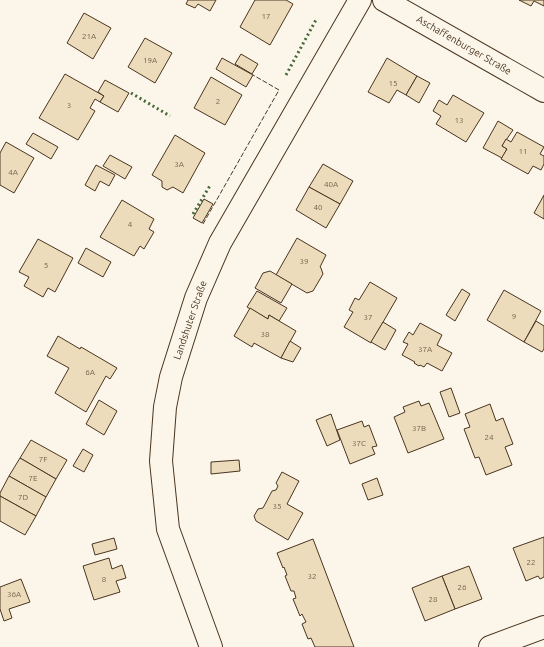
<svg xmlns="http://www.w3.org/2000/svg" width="544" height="647" font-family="Ubuntu,sans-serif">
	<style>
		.building { fill: #ecdcbc; stroke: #4a3520 }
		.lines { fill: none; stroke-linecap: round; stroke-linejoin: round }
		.street-casing { stroke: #4a3520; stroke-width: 24 }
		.street { stroke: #fbf6e9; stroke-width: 22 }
		.hedge { stroke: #436837; stroke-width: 3; stroke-dasharray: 2 3; stroke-linecap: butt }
		.fence { stroke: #4a3520; stroke-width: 1; stroke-dasharray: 5 2; stroke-linecap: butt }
		.labels { text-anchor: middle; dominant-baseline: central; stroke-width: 3; stroke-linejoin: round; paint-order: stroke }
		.number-label { font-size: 8px; fill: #725f47 }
		.street-label { font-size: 10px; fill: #4a3520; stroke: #fbf6e9 }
	</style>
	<rect width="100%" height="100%" fill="#fbf6e9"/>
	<g class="building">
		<path d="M188,0H216L210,11L198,4L195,8L186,4Z"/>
		<path d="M255,0H286L293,4L270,45L240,27Z"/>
		<path d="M519,0H544V6L534,1L531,6Z"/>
		<path d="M84,13L111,28L93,59L67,43Z"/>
		<path d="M145,38L172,53L155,83L128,67Z"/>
		<path d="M241,54L258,64L252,74L235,64Z"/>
		<path d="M222,58L253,75L246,87L216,69Z"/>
		<path d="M387,58L417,76L406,95L397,90L389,103L368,92Z"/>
		<path d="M65,74L104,96L100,102L95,99L90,108L95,111L78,140L39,118Z"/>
		<path d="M417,76L430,83L419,103L406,95Z"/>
		<path d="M211,77L242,95L225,125L194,108Z"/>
		<path d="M105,80L129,93L118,112L100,102L104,96L98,92Z"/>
		<path d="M453,95L484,113L466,142L436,124L441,116L433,111L439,100L447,105Z"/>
		<path d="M498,121L513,130L502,146L507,149L502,158L483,148Z"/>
		<path d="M517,132L544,147L540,154L544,156V164L541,170L533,166L528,174L501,159L507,149L502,146L506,139L511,142Z"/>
		<path d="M33,133L58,147L51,159L26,144Z"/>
		<path d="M175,135L205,153L183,193L173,187L167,190L162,187V181L152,175Z"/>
		<path d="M6,142L34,158L14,193L0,185V153Z"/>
		<path d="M110,155L132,167L125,179L103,166Z"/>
		<path d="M323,164L353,181L340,204L309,187Z"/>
		<path d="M96,165L115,175L109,186L100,181L95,191L85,185Z"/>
		<path d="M309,187L340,204L326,228L296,210Z"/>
		<path d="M544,195V219L534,213Z"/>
		<path d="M204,199L213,204L202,223L193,218Z"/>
		<path d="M122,200L154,219L149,229L154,232L144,249L140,246L134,256L100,237Z"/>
		<path d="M297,238L326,255L320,267L321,268L323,274L313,291L307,293L276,275Z"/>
		<path d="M38,239L73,258L55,292L48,288L43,297L24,286L29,277L19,272Z"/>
		<path d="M86,248L111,262L103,277L78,263Z"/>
		<path d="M270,271L292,284L281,303L255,288L263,273Z"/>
		<path d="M370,282L397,298L371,343L344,327L353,312L349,310L355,298L359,300Z"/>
		<path d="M462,289L470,294L455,321L446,315Z"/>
		<path d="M504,290L541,311L524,342L487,320Z"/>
		<path d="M257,291L287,308L279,321L269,315L268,319L247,307Z"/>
		<path d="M250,308L268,319L269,315L296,331L281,358L254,343L252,347L234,336Z"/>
		<path d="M536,321L544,326V349L542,352L524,342Z"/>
		<path d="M383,322L396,330L385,350L371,342Z"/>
		<path d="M420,323L442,335L437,345L452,353L442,371L427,363L424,367L420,365L419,366L414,363L415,362L402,355L408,344L403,342L409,332L413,335Z"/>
		<path d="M58,336L80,349L81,347L117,368L110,379L106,376L86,412L55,393L69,368L47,356Z"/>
		<path d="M290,341L301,348L293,362L281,358Z"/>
		<path d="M451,388L460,413L449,417L440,392Z"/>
		<path d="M99,400L117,411L104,435L86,424Z"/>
		<path d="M419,401L421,406L429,403L444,439L408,453L394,417L405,412L403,407Z"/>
		<path d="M490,404L496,421L503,418L513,444L505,447L512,465L486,475L479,457L475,458L464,429L470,427L465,414Z"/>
		<path d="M331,414L340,440L327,446L316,420Z"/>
		<path d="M362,421L364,427L369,425L377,446L372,447L375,454L350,464L337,430Z"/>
		<path d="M31,440L67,460L56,479L20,458Z"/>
		<path d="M83,449L93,455L84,472L73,466Z"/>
		<path d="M20,458L56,479L46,497L9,476Z"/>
		<path d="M239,460L240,471L211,474V462Z"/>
		<path d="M282,472L299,481L287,504L303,513L288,540L256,521L254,516L258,509L263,508L272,491L276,490L278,486L276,483Z"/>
		<path d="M9,476L46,497L36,516L0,496V493Z"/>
		<path d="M377,478L383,495L368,500L362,484Z"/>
		<path d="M0,496L36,516L25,535L0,521Z"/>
		<path d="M544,537V577L540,579L538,576L526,581L513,548Z"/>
		<path d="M114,538L117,549L95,555L92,544Z"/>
		<path d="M313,539L354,647H315L311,638L308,639L302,624L306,622L302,614L300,616L293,599L296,598L294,591H291L285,576L287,575L284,567L283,568L277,553Z"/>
		<path d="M109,558L112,569L122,565L126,578L116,581L120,592L94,600L83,566Z"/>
		<path d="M469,566L482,599L455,609L442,576Z"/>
		<path d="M442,576L455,609L425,621L412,588Z"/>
		<path d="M21,579L30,602L9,609L12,618L4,621L0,609V587Z"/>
	</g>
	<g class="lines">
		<g class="street-casing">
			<g id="street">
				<path d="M384,0L544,91"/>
				<path d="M211,647L168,529L161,461L165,407L171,377L196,298L220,243L360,0"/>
				<path d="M490,647L544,627"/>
			</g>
		</g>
		<use href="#street" class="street"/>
		<g class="hedge">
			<path d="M286,75L317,18"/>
			<path d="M131,93L170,116"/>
			<path d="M193,214L211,184"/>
		</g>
		<path class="fence" d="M203,224L279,90L253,75"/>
	</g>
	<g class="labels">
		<g class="number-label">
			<text x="266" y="16">17</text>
			<text x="89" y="36">21A</text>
			<text x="150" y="60">19A</text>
			<text x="393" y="83">15</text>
			<text x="218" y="101">2</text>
			<text x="69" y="105">3</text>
			<text x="459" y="120">13</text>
			<text x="523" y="151">11</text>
			<text x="179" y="164">3A</text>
			<text x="13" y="172">4A</text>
			<text x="331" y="184">40A</text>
			<text x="318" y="207">40</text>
			<text x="130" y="224">4</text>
			<text x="304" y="261">39</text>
			<text x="46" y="265">5</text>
			<text x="514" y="316">9</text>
			<text x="368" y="317">37</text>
			<text x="265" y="334">38</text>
			<text x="425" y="349">37A</text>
			<text x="90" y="372">6A</text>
			<text x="419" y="428">37B</text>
			<text x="489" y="437">24</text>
			<text x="359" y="443">37C</text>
			<text x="43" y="459">7F</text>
			<text x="33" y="478">7E</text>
			<text x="23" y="497">7D</text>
			<text x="277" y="506">35</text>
			<text x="531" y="562">22</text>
			<text x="312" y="576">32</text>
			<text x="104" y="579">8</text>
			<text x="462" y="587">26</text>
			<text x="14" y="594">36A</text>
			<text x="433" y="599">28</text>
		</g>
		<g class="street-label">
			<text transform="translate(464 45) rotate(30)">Aschaffenburger Straße</text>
			<text transform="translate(190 320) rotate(-71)">Landshuter Straße</text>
		</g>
	</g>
</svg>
